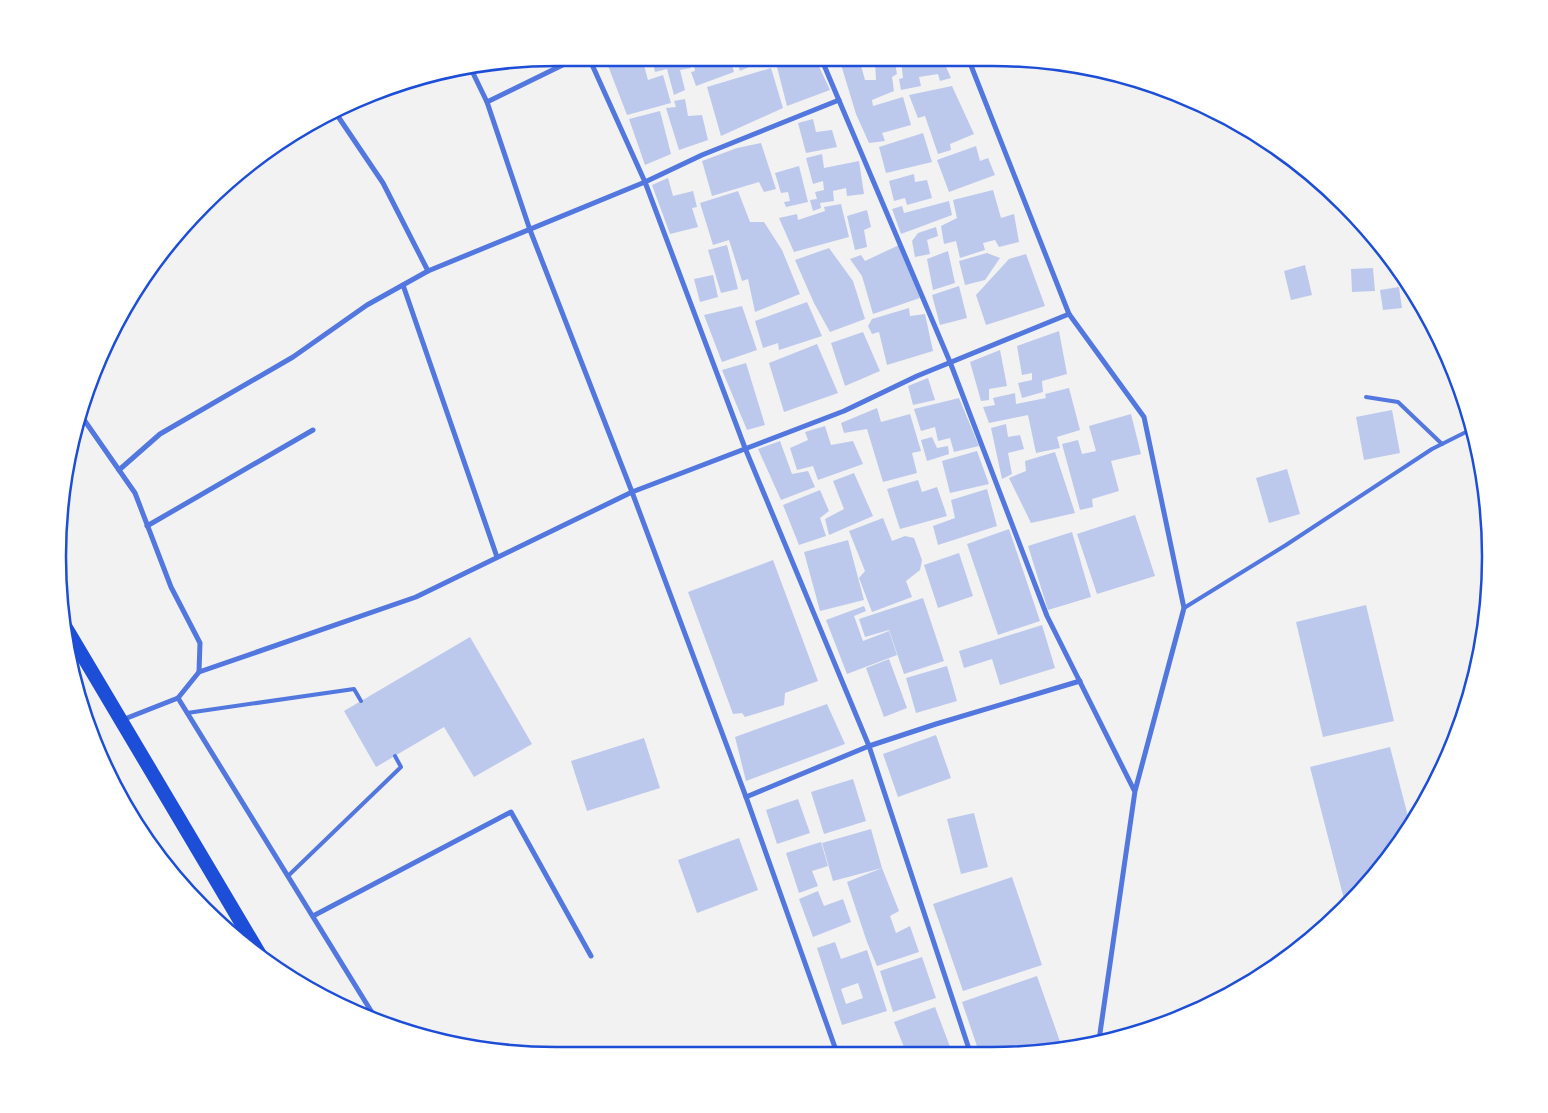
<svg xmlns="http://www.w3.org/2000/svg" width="1548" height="1113" font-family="Cabin,sans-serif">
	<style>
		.building { fill: #bdc9ec; fill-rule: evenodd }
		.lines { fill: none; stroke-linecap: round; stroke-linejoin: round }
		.service { stroke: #5277de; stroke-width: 4 }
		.minor { stroke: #5277de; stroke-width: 5 }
		.trunk { stroke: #1d4ed8; stroke-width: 14 }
		.rim { fill: none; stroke: #1d4ed8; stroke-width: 2.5 }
	</style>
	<rect width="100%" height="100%" fill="#f2f2f2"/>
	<g class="building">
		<path d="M605,58H642L648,80L663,75L671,103L627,115Z"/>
		<path d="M652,58H688L691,68L680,70L685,90L674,95L667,69L655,72Z"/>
		<path d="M724,58H730L734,72L696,86L691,72L695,71L694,64Z"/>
		<path d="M736,58H770L740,71Z"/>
		<path d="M815,58L830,90L787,106L777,67Z"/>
		<path d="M839,58H859L865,80H876L875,62L894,58L897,74L892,77L894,91L872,100L873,106L903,97L911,125L882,133L885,141L869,143L856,114Z"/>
		<path d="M909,58H942L951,78L940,81L938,74L919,77L921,86L901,90L899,79L903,78L901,60Z"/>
		<path d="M771,68L783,108L721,136L707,87Z"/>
		<path d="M952,86L974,134L950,144L951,150L938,154L925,116L918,118L909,95Z"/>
		<path d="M685,99L688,116L702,115L708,140L679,150L666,108L676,107L674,101Z"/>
		<path d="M660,111L671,154L645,165L629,119Z"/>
		<path d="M813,119L816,132L832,130L837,147L806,153L798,123Z"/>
		<path d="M923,133L932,162L886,173L879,147Z"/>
		<path d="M761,143L776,189L764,192L759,182L712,196L702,161L737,148Z"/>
		<path d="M976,146L980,161L988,158L995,175L949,192L937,160Z"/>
		<path d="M822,154L824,168L859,161L864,194L847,196L846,188L833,191L834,201L820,203L821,208L813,211L810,200L817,199L815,192L824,190L823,181L813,184L806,158Z"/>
		<path d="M799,166L808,202L786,207L784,202L790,201L788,192L781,193L775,173Z"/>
		<path d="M914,174L915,182L927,180L932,198L907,205L905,198L894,201L889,181Z"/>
		<path d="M668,178L673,196L693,191L697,207L692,208L698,227L670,234L652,185Z"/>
		<path d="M993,190L1001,218L1014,214L1019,242L999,247L995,240L983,243L985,250L960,258L956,241L944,244L941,226L957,218L953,200Z"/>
		<path d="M738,191L750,222H764L782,250L800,294L755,312L748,279L742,281L729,240L713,245L700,203Z"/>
		<path d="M949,201L952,215L901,234L892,209L902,206L904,213Z"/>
		<path d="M841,204L849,237L794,252L779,218L797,214L798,220L825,211L824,207Z"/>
		<path d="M867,210L871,227L864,230L867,247L855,250L847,216Z"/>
		<path d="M936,227L938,236L927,240L930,254L915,257L912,241L918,233Z"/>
		<path d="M727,245L738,289L721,293L708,250Z"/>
		<path d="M899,245L920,298L873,314L862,276L850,259L861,255L865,261Z"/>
		<path d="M829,248L853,281L865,319L830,332L814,303L795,260Z"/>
		<path d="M948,251L955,283L933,290L927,259Z"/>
		<path d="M987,253L1000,258L985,280L965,285L959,261Z"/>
		<path d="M1026,254L1045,306L986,325L976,295L1009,259Z"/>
		<path d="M1305,265L1312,295L1291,300L1284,271Z"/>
		<path d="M1373,268L1375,291L1352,292L1351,269Z"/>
		<path d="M713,275L718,297L700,302L694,279Z"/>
		<path d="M959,286L967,318L940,325L932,295Z"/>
		<path d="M1399,287L1402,308L1383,310L1380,290Z"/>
		<path d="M807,302L822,336L779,350L778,343L763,348L755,321Z"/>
		<path d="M742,306L757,350L722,362L704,315Z"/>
		<path d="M909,308L910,316L925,314L933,351L887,365L879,332L872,334L868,326L872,319Z"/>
		<path d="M1059,331L1067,374L1042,381L1043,392L1022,398L1018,383L1032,380V373L1022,375L1017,346Z"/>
		<path d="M863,332L880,371L845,386L831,343Z"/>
		<path d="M817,344L838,393L784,412L769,363Z"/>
		<path d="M1000,350L1007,386L989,389V400L981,401L970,362Z"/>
		<path d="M746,363L765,425L747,430L722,370Z"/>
		<path d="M1453,371L1464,396L1465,399L1457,401L1450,372Z"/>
		<path d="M928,378L935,400L913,405L908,386Z"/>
		<path d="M1069,388L1080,430L1057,437L1060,448L1036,453L1028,415L989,423L983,407L995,405L993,398L1015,393L1016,404L1046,398L1045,394Z"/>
		<path d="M959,398L979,446L954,452L950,438L938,441L935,427L921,431L914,409Z"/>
		<path d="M877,408L881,422L910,414L921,451L912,453L917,473L883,482L867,429L844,433L841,423Z"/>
		<path d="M1392,410L1400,453L1364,460L1356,417Z"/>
		<path d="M1131,414L1141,454L1111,461L1119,491L1092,499L1093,507L1080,510L1062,444L1078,440L1082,454L1096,451L1089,426Z"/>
		<path d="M1006,424L1008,437L1020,435L1024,449L1008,453L1012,474L1002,479L991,428Z"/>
		<path d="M825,426L831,445L853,441L863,464L818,480L813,466L797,470L790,448L808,440L805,432Z"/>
		<path d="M932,437L937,448L948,446L949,454L927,461L921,440Z"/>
		<path d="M780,441L792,474L808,471L815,487L781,500L758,449Z"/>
		<path d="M977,451L989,484L950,493L942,461Z"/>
		<path d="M1055,452L1075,513L1031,523L1009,478L1026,471L1025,461Z"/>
		<path d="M1287,469L1300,514L1269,523L1256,478Z"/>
		<path d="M854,473L873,516L829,535L825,519L844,509L833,481Z"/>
		<path d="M918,480L922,492L937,487L947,516L900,529L887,489Z"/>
		<path d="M987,489L997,526L938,545L933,526L955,518L951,500Z"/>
		<path d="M820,490L829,511L820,518L826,536L799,545L783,505Z"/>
		<path d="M1135,515L1155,576L1097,594L1077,534Z"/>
		<path d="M883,518L892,541L905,536L914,538L922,560L920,570L906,581L912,597L872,612L859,578L865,571L849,531Z"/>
		<path d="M1009,529L1040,621L998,635L967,544Z"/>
		<path d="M1072,532L1091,597L1048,610L1028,546Z"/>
		<path d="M848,540L864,600L820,611L804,552Z"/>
		<path d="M959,553L973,596L938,608L924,565Z"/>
		<path d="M773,560L818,681L785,693L784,705L745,717L742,713L733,714L688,592Z"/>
		<path d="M923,598L944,661L904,674L889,630L865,637L859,619Z"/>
		<path d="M1366,605L1394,721L1323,737L1296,622Z"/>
		<path d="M864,606L866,611L854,616L863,641L889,631L897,655L847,674L826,620Z"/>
		<path d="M1042,625L1055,668L1000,685L992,659L964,668L959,651Z"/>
		<path d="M470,637L532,744L474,777L444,727L376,767L344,711Z"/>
		<path d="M889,659L907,708L884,717L866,668Z"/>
		<path d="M947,666L957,701L916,713L906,678Z"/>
		<path d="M827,704L845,744L746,781L735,737Z"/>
		<path d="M936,735L951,778L898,797L883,754Z"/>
		<path d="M644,738L660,788L587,811L571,761Z"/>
		<path d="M1390,747L1410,824L1387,860L1345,903L1310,767Z"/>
		<path d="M853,779L866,821L824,834L811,792Z"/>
		<path d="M798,799L810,833L777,844L766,810Z"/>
		<path d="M974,813L988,867L961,874L947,819Z"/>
		<path d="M871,829L882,868L899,911L890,916L896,933L910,926L919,952L877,966L867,942L847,882L882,868L833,881L822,843Z"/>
		<path d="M739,838L758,890L697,913L678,860Z"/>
		<path d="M821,842L828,866L812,871L818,886L799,893L786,853Z"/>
		<path d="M1012,877L1042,965L963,991L933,904Z"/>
		<path d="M818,891L824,906L843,899L851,922L813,937L799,899Z"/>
		<path d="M835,942L841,959L867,950L887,1011L842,1025L817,948ZM858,983L863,998L846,1004L841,989Z"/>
		<path d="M922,957L936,998L893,1012L880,971Z"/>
		<path d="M1037,976L1063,1050L979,1052L962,1002Z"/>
		<path d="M935,1007L952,1052H906L894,1022Z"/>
	</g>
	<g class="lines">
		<g class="service">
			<path d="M1366,397L1398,402L1442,444"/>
			<path d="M1184,608L1286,545L1432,449L1472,429"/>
			<path d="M187,713L354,689L361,701"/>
			<path d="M288,876L401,767L395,756"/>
		</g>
		<g class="minor">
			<path d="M589,58L645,182L745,448L869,746L970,1052"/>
			<path d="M821,58L950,362L1047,616L1134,790"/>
			<path d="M968,58L1069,314L1144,417L1184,608L1135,791L1099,1040"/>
			<path d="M471,69L487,102L530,230L632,492L746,797L837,1053"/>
			<path d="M487,102L577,58"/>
			<path d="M428,271L645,182L702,155L839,100"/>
			<path d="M403,285L497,557"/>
			<path d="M80,414L135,493L171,587L200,643L199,672L178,698L122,720"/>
			<path d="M119,470L160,434L293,357L367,305L428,271L383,183L335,112"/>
			<path d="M147,526L313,430"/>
			<path d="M199,672L416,597L632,492L844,411L917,376L1069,314"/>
			<path d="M178,698L376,1019"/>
			<path d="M746,797L869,746L936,724L1080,681"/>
			<path d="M313,916L511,812L591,956"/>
		</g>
		<path class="trunk" d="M62,621L262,958"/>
	</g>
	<path d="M0 0H1548V1113H0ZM556 66H992A490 490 0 0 1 1482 556V557A490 490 0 0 1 992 1047H556A490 490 0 0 1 66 557V556A490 490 0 0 1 556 66Z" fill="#fff" fill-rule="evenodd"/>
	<path class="rim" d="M556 66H992A490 490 0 0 1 1482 556V557A490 490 0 0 1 992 1047H556A490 490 0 0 1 66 557V556A490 490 0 0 1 556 66Z"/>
</svg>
